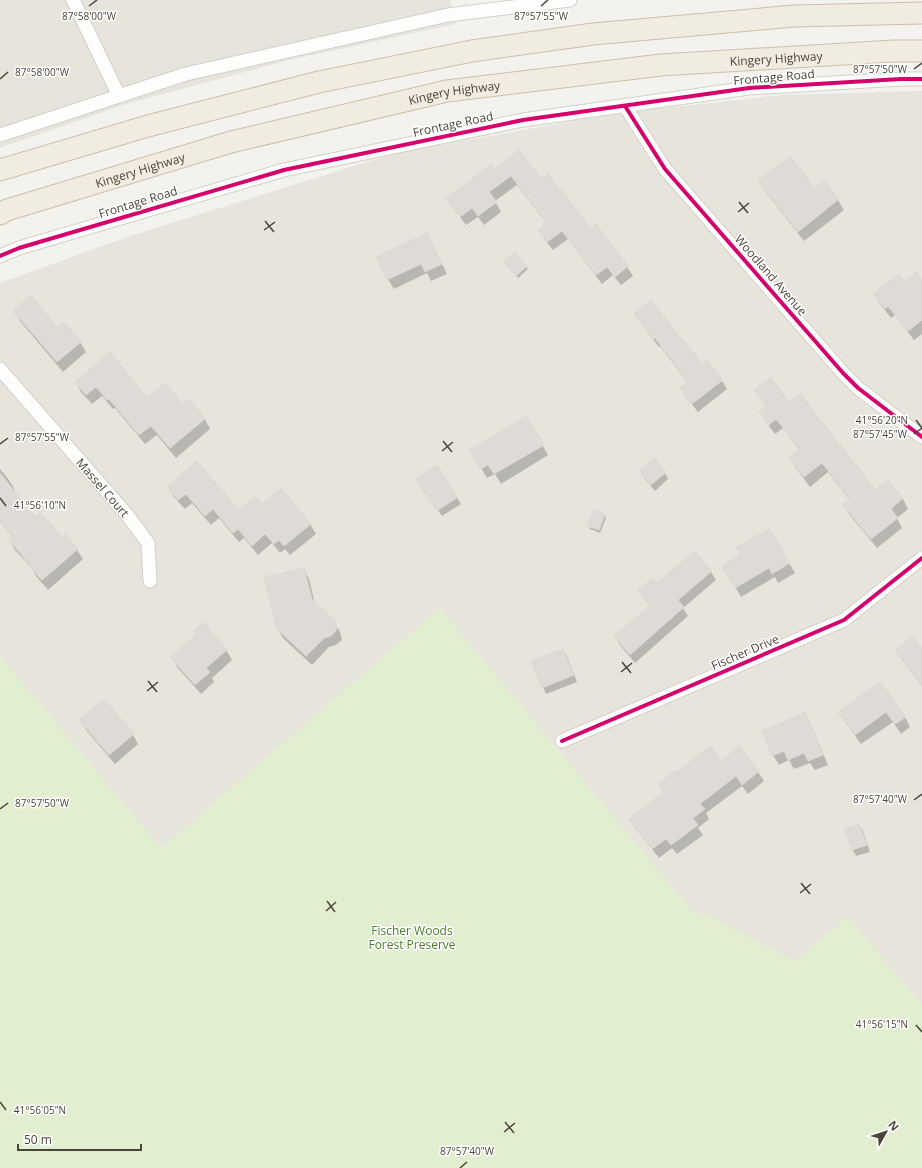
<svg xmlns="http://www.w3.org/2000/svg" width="922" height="1168" font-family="'Open Sans',sans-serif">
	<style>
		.residential { fill: #e7e4dc }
		.green { fill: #e1eecf }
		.shadow { fill: #0003 }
		.building { fill: #dedbd6; stroke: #dcd9d4 }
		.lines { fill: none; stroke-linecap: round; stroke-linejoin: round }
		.minor-casing { stroke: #d2d0cb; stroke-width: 15 }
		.trunk-casing { stroke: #ccbfa9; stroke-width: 23 }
		.minor { stroke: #fdfdfc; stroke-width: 13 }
		.trunk { stroke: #f0ece0; stroke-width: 21 }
		.cycleway-casing { stroke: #fff; stroke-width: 6 }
		.cycleway { stroke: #d6006c; stroke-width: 4 }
		.ticks { fill: none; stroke: #4b4439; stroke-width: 1.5 }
		.labels { text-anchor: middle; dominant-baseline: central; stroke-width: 3; stroke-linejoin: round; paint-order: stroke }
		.street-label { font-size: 12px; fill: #4b4439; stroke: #fff }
		.park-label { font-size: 12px; fill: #4a7f2a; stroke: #fff }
		.ticks-label { font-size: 10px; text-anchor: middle; fill: #4b4439; stroke: #fff; stroke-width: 3; stroke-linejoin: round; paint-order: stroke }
	</style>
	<rect width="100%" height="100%" fill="#f4f2ee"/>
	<g class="residential">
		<path d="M0,0H450L456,24L289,60L123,105L0,148Z"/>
		<path d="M922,91V1004L847,917L759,992L440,608L161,848L0,656V283L127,237L396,153L618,113L781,95Z"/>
	</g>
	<path class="green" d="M440,608L692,911L711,917L795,961L847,917L922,1004V1168H0V656L161,848Z"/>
	<g class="shadow">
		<path d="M495,170L542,181L590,230L596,226L627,267L633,276L621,285L613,275L602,284L568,239L553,250L545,240L540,231L548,225L517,185L495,201L501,212L484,225L478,217L466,225L453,208L448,199Z"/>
		<path d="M760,181L815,189L824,182L838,200L844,210L804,241L765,191Z"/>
		<path d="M427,234L447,274L431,281L427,273L394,289L388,279Z"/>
		<path d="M507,265L526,266L528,269L518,278Z"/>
		<path d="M922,281V334L914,340L895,315L891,318L880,304L875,294L904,283Z"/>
		<path d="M14,311L57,329L80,342L86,352L63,372L20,321Z"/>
		<path d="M635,314L722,381L727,389L698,412L686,397L681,388L688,383L660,346L659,347L640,322Z"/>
		<path d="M76,382L183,405L189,400L205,419L210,429L176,458L157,435L145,444L115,408L113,409L102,396L92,404L81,392Z"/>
		<path d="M755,390L789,403L876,492L888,481L903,499L908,509L897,518L902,528L877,548L849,514L844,504L850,500L828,472L810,487L796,468L790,458L800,450L783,428L775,434L766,422L760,412L767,407Z"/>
		<path d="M526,417L548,455L501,484L495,474L487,478L471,451Z"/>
		<path d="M437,467L461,504L442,516L421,486Z"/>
		<path d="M0,469L9,480L15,490L13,491L35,518L62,538L65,536L77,550L83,559L48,590L36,576L32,568L15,550L10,540L13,537L0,522Z"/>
		<path d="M640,471L665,473L668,479L655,491L644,478Z"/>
		<path d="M168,487L238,511L262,505L310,524L316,534L290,555L285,549L280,553L272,543L258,555L244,538L239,542L219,518L211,525L192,503L185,509L174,497Z"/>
		<path d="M604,515L606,518L600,533L590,529L589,526Z"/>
		<path d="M770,530L795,573L778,583L775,577L741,597L724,566L742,556Z"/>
		<path d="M304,569L309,579L315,604L334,622L340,632L342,640L336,645L329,647L312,665L283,638L277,628Z"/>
		<path d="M711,572L716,580L683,608L688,616L635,663L620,645L615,636L651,606L645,599L640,590L657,585Z"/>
		<path d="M226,650L232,660L212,678L214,682L201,694L177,667L172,657Z"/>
		<path d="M563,650L567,656L577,682L546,694L543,687Z"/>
		<path d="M896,650H922V686L902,660Z"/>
		<path d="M880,683L905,717L910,727L901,734L893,722L861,744L845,722L839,713Z"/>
		<path d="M804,714L810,723L828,765L815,770L810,763L794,769L789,760L779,765L773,755Z"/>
		<path d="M80,720L133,735L138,744L115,764L86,730Z"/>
		<path d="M739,748L758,772L764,781L748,794L742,786L706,813L709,819L698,828L703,835L677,854L672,848L659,858L636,829L630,819L664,793L659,785L676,774L720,762Z"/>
		<path d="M859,825L863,831L870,852L856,856L853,850L846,830Z"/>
	</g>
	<g class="building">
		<path d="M519,150L542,179L548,174L591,228L596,224L628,266L615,277L607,267L596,275L562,231L547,242L538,231L547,223L511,176L489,192L497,202L478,216L472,208L460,217L446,199L491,164L495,169Z"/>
		<path d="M790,156L815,188L824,181L839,199L798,232L758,181Z"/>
		<path d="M427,233L442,264L425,272L421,264L387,280L376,257Z"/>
		<path d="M515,252L527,266L516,276L504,262Z"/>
		<path d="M916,272L922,280V320L908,331L888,306L885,309L873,294L899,274L904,281Z"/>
		<path d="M31,296L57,327L64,322L81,342L57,362L13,311Z"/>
		<path d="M651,300L682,340L683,339L702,364L707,360L723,380L692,404L680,388L688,382L655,338L653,339L634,314Z"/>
		<path d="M110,352L147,397L165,383L183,404L189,399L205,419L170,448L151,426L139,435L109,399L107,400L96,387L86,395L75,382Z"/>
		<path d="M770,377L789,402L800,393L814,411H813L876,490L888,480L903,498L891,509L898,518L871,539L842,504L850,499L822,463L804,477L789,458L800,449L776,419L769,425L759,412L766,406L754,390Z"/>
		<path d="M526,416L544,445L494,474L488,465L481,469L469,450Z"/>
		<path d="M654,458L666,472L651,485L639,471Z"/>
		<path d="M197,461L239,510L255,496L262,504L281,488L311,524L284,546L279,540L274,544L265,534L252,546L238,529L233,533L213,509L205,516L186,494L178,500L167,487Z"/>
		<path d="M437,465L458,497L437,511L416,479Z"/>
		<path d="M0,473L35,517L40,512L62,537L65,534L78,549L42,580L29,566L30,565L9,540L13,536L0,521Z"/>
		<path d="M594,510L605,514L599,530L587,526Z"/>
		<path d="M770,529L790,563L772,574L769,568L735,588L722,566L741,555L736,547Z"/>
		<path d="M695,551L712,571L678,600L684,607L630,655L614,636L651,605L638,590L653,578L657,583Z"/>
		<path d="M304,568L312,599L335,621L337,629L331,636L324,638L306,656L277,629L264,577Z"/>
		<path d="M203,622L227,650L206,668L210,672L195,685L170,657L196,635L193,631Z"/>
		<path d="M913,636L922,648V685L895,650Z"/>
		<path d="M563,649L574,675L542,688L531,661Z"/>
		<path d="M880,682L906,717L895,724L886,712L855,735L838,712Z"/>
		<path d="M104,699L134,734L109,755L79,720Z"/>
		<path d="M805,712L823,755L808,761L804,753L788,760L784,751L772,756L762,731Z"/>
		<path d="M710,746L721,761L740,746L757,768V773L742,785L736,776L700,804L705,809L693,818L698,825L671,845L666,839L652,849L629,819L664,792L658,784L675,771L676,773Z"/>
		<path d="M859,824L867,845L852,850L844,829Z"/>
	</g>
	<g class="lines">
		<g class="minor-casing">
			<g id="minor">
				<path d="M73,0L119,96"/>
				<path d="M625,106L665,169L843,373L858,388L922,437"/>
				<path d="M0,135L186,74L448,15L570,0"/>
				<path d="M0,256L19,248L284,170L523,120L749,88L901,79H922"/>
				<path id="s1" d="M0,369L128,516L148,543L150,581"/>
				<path d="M562,741L844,620L922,558"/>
			</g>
		</g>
		<g class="trunk-casing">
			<g id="trunk">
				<path d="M0,170L148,126L319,82L472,51L593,34L794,16L922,13"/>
				<path id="s2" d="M0,214L7,210L231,142L447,91L661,65L894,51H922"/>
			</g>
		</g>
		<use href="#minor" class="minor"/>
		<use href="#trunk" class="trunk"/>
		<g class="cycleway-casing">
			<g id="cycleway">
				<path d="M625,106L665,169L843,373L858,388L922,437"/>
				<path d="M0,256L19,248L284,170L523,120L749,88L901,79H922"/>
				<path d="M562,741L844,620L922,558"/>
			</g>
		</g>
		<use href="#cycleway" class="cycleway"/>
	</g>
	<path class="ticks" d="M89,6L97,0M541,6L548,0M914,69L922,63M0,79L8,72M739,202L748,213M738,212L749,203M265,221L274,232M264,230L275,222M916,420L922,428M914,434L922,428M443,441L452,452M0,444L8,438M442,451L453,442M0,498L6,506M622,662L631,673M621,672L632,663M148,681L157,692M147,691L158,682M914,800L922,794M0,809L8,803M801,883L810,894M800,893L811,884M327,901L335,912M326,911L336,902M916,1025L922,1032M0,1102L6,1110M505,1122L514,1133M504,1132L515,1123M460,1168L467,1162"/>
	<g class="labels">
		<g class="street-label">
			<text stroke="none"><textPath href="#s2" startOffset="795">Kingery Highway</textPath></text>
			<text transform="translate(774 77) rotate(-5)">Frontage Road</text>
			<text stroke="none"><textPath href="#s2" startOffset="471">Kingery Highway</textPath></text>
			<text transform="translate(453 124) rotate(-12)">Frontage Road</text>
			<text stroke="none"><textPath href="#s2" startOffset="147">Kingery Highway</textPath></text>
			<text transform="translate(138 202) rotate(-17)">Frontage Road</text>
			<text transform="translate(771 275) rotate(49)">Woodland Avenue</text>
			<text stroke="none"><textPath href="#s1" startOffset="157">Massel Court</textPath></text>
			<text transform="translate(745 652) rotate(-23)">Fischer Drive</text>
		</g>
		<g class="park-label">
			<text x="412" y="930">Fischer Woods<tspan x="412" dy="14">Forest Preserve</tspan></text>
		</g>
	</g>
	<g class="ticks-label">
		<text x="89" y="20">87°58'00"W</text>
		<text x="541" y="20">87°57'55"W</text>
		<text x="880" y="73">87°57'50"W</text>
		<text x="42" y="76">87°58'00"W</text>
		<text x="882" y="424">41°56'20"N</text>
		<text x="880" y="438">87°57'45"W</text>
		<text x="42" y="441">87°57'55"W</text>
		<text x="40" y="509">41°56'10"N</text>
		<text x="880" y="803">87°57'40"W</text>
		<text x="42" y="807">87°57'50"W</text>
		<text x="882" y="1028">41°56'15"N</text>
		<text x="40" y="1114">41°56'05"N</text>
		<text x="467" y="1155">87°57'40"W</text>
	</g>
	<g transform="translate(886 1132) rotate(51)" stroke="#ffffff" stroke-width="3" paint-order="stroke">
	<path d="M0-3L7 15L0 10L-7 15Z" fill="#4b4439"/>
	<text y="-6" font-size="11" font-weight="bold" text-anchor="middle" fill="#4b4439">N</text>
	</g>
	<path d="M18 1144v6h123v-6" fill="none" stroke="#4b4439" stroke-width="2"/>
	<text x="24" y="1144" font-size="12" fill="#4b4439" stroke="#ffffff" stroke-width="3" paint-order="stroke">50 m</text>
</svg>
